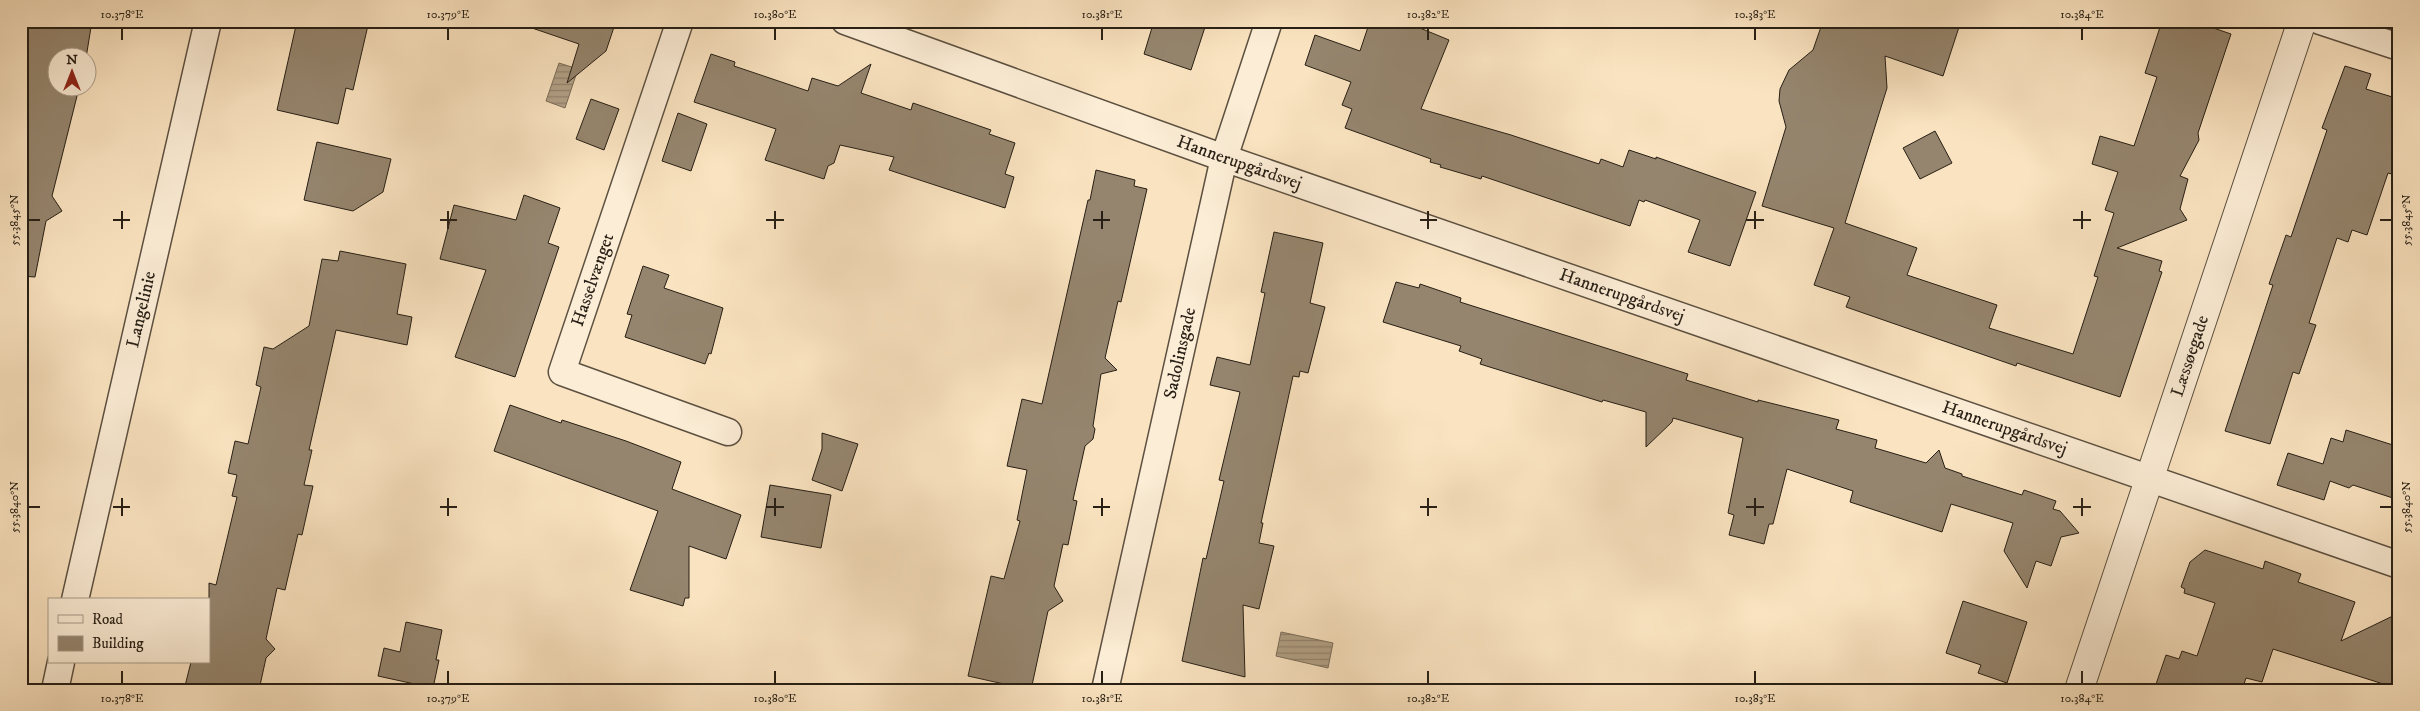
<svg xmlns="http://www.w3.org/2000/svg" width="2420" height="711" font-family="'IM FELL DW Pica',serif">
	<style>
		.water { fill: url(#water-rules); stroke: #7a6c59 }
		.building { fill: #95856e; stroke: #271f15 }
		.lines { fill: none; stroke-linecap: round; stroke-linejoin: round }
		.minor-casing { stroke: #5c5040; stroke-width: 29 }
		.tertiary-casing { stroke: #5c5040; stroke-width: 30 }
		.minor { stroke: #fcedd6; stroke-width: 26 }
		.tertiary { stroke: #fcedd6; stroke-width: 28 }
		.ticks { fill: none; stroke: #271f15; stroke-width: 2 }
		.labels { text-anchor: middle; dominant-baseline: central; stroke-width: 4; stroke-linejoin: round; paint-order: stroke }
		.street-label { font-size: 18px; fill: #271f15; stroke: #fcedd6 }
		.neatline { fill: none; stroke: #271f15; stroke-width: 2 }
		.ticks-label { font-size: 12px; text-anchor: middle; fill: #271f15 }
	</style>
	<defs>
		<pattern id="water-rules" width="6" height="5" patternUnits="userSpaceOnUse" patternTransform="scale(1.25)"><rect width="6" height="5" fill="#b2a086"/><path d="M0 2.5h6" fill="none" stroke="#91826c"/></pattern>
	</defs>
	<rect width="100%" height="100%" fill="#fae3c0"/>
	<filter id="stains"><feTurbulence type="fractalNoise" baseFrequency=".004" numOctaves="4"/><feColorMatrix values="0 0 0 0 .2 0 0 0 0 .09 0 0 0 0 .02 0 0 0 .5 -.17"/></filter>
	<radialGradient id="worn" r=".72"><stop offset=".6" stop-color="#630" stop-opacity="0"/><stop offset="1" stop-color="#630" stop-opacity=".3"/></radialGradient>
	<g class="water">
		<path d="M559,63L578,69L565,108L546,101Z"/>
		<path d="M1281,632L1333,643L1328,668L1276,656Z"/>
	</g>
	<g class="building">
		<path d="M28,21H92L86,58H58V88H79L52,196L62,211L46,221L35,277L21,276V41Z"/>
		<path d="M297,21H369L353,90L346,88L338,124L277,110Z"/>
		<path d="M527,21H616L606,51L567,83L579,44L526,26Z"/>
		<path d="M1154,21H1207L1191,70L1144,54Z"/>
		<path d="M1370,21H1403L1449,40L1421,109L1511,135L1599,164L1601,159L1623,167L1629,150L1656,159V157L1756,192L1730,266L1688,252L1700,220L1645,200L1644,202L1639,200L1630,226L1482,176L1481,179L1440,167L1441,165L1430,162L1431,159L1345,128L1352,109L1342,105L1351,82L1305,65L1315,35L1360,51Z"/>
		<path d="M1823,21H1961L1943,76L1885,56L1887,88L1845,223L1917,248L1907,275L1997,305L1989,328L2073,354L2098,277L2094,276L2114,213L2105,210L2118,172L2092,164L2100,136L2134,146L2157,77L2145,73L2162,21H2193L2231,34L2198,133L2199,140L2180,176L2188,179L2180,209L2187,220L2117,248L2162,261L2159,271L2162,272L2120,397L2017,363L2016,366L1846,307L1850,297L1814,285L1834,228L1762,206L1786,127L1779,101L1780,89L1789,70L1813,50Z"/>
		<path d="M711,54L735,62L734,66L808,91L812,78L838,86L871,64L861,93L911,110L913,103L991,130L989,134L1015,143L1005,174L1014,177L1005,208L889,170L894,157L840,145L834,163L828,166L824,179L765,160L776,129L694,102Z"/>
		<path d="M2345,66L2371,74L2366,89L2399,99V176L2388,173L2367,235L2352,230L2348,242L2337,238L2309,323L2316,325L2299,374L2293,372L2270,444L2225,431L2273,285L2269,284L2286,235L2291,237L2327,130L2322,128Z"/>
		<path d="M591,99L619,109L604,150L576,139Z"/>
		<path d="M678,113L707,124L691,171L662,161Z"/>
		<path d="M1935,131L1952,163L1920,179L1903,148Z"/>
		<path d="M317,142L391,159L383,192L353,211L304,200Z"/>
		<path d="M1096,170L1135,180L1134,186L1147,189L1121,302L1118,301L1105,358L1117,370L1101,374L1093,426L1095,429L1093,439L1085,446L1073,500L1077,501L1068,545L1063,544L1054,586L1063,601L1048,611L1031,690L968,676L991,576L1004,579L1020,521L1017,520L1027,470L1007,466L1022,399L1042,404L1088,200H1090Z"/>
		<path d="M524,195L560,208L548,243L559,247L515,377L455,357L486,270L440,259L454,205L516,220Z"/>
		<path d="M1274,232L1323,243L1310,303L1325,307L1308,373L1300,371L1299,377L1293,376L1261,523H1263L1259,543L1274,546L1259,609L1243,605L1245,677L1182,661L1203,558L1206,559L1224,481L1219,480L1240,392L1210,385L1217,357L1250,365L1265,293L1261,292Z"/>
		<path d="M340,251L406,264L397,314L412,317L407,345L336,330L309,450H312L304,485L313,486L302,535L298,534L285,590L277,588L266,639L275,649L266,658L259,690H184L191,662H209V583L216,585L237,497L232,496L237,475L228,473L235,441L248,444L261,387L256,385L264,347L273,349L309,326L322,259L338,261Z"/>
		<path d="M643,266L669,275L664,288L723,308L711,354L709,353L705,364L625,337L632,315L627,314Z"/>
		<path d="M1396,282L1419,288L1420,284L1461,298L1460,302L1688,374L1686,380L1758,402V400L1839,420L1836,429L1877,440L1875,448L1926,463L1939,450L1945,468L1962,474V476L2022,495L2024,490L2056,501L2053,509L2060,511L2079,533L2061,537L2051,566L2036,561L2027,588L2004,551L2013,523L1951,504L1942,532L1850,502L1853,491L1787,469L1773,524H1769L1764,544L1729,535L1734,515L1728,513L1743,438L1673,418L1672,422L1646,447V412L1603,400L1602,402L1480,364L1482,359L1459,351L1461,346L1383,322Z"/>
		<path d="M510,405L561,423L562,420L626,441L681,462L672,489L741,515L726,559L689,546V598H685L683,606L630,590L658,511L494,451Z"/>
		<path d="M2346,430L2399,447V500L2353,485L2349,488L2330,481L2324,500L2277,485L2288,453L2323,464L2331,438L2343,442Z"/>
		<path d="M822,433L858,444L842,491L812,480L822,449Z"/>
		<path d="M770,485L831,495L821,548L761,537Z"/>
		<path d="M2205,550L2263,569L2265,561L2301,574L2298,582L2355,602L2341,641L2399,613V689L2273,649L2262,682L2246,678L2242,690H2154L2166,655L2179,659L2182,651L2197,656L2215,603L2184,593L2185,589L2181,587L2190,562Z"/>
		<path d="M1963,601L2027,622L2007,683L1978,673L1981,665L1946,653Z"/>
		<path d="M406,622L442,630L436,660H439L433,688L378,676L384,648L400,652Z"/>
	</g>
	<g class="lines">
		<g class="minor-casing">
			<g id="minor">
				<path d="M680,21L562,372L728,432"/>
				<path id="s1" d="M845,21L1224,158L2399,565"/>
				<path d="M2320,21L2399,47"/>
				<path id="s2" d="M75,600L208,21"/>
				<path d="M55,690L61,662"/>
				<path id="s3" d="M1105,690L1224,158L1269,21"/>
			</g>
		</g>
		<g class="tertiary-casing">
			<g id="tertiary">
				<path id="s4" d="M2079,690L2302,21"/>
			</g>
		</g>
		<use href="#minor" class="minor"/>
		<use href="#tertiary" class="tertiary"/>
	</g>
	<path class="ticks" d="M122,28V40M448,28V40M775,28V40M1102,28V40M1428,28V40M1755,28V40M2082,28V40M122,211V229M448,211V229M775,211V229M1102,211V229M1428,211V229M1755,211V229M2082,211V229M28,220H40M113,220H130M440,220H457M766,220H784M1093,220H1110M1420,220H1437M1746,220H1764M2073,220H2091M2380,220H2392M122,498V516M448,498V516M775,498V516M1102,498V516M1428,498V516M1755,498V516M2082,498V516M28,507H40M113,507H130M440,507H457M766,507H784M1093,507H1110M1420,507H1437M1746,507H1764M2073,507H2091M2380,507H2392M122,671V684M448,671V684M775,671V684M1102,671V684M1428,671V684M1755,671V684M2082,671V684"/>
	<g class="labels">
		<g class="street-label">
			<text stroke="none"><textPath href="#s1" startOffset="419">Hannerupgårdsvej</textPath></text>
			<text transform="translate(593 280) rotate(-71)">Hasselvænget</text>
			<text stroke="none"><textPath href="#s1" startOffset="824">Hannerupgårdsvej</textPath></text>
			<text stroke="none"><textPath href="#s2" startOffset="298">Langelinie</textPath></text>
			<text stroke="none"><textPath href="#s3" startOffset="345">Sadolinsgade</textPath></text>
			<text stroke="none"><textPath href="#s4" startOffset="352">Læssøegade</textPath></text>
			<text stroke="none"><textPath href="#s1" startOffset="1229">Hannerupgårdsvej</textPath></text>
		</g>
	</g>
	<rect width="2420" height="711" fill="none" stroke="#fae3c0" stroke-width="55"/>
	<rect x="48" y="598" width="162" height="65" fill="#fcedd6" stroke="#a79b89"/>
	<rect x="58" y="615" width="25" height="8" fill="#fcedd6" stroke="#a79b89"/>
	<text x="92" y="624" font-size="15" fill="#271f15">Road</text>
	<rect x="58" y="636" width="25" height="15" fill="#95856e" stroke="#a79b89"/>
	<text x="92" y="648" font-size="15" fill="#271f15">Building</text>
	<g transform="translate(72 72)"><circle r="24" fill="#fcedd6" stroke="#a79b89"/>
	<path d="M0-4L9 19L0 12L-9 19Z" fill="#8f2418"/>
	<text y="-8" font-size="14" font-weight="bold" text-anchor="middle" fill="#271f15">N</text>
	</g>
	<rect x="28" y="28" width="2364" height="656" class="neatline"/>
	<g class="ticks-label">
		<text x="122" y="18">10.378°E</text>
		<text x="448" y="18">10.379°E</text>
		<text x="775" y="18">10.380°E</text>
		<text x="1102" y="18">10.381°E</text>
		<text x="1428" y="18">10.382°E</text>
		<text x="1755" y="18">10.383°E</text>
		<text x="2082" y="18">10.384°E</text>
		<text transform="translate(14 220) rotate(-90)" y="4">55.3845°N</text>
		<text transform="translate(2406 220) rotate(-90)" y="4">55.3845°N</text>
		<text transform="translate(14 507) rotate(-90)" y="4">55.3840°N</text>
		<text transform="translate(2406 507) rotate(-90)" y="4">55.3840°N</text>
		<text x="122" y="702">10.378°E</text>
		<text x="448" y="702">10.379°E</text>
		<text x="775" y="702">10.380°E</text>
		<text x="1102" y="702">10.381°E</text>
		<text x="1428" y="702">10.382°E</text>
		<text x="1755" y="702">10.383°E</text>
		<text x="2082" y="702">10.384°E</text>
	</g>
	<rect width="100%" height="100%" filter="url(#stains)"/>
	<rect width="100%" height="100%" fill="url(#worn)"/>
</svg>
